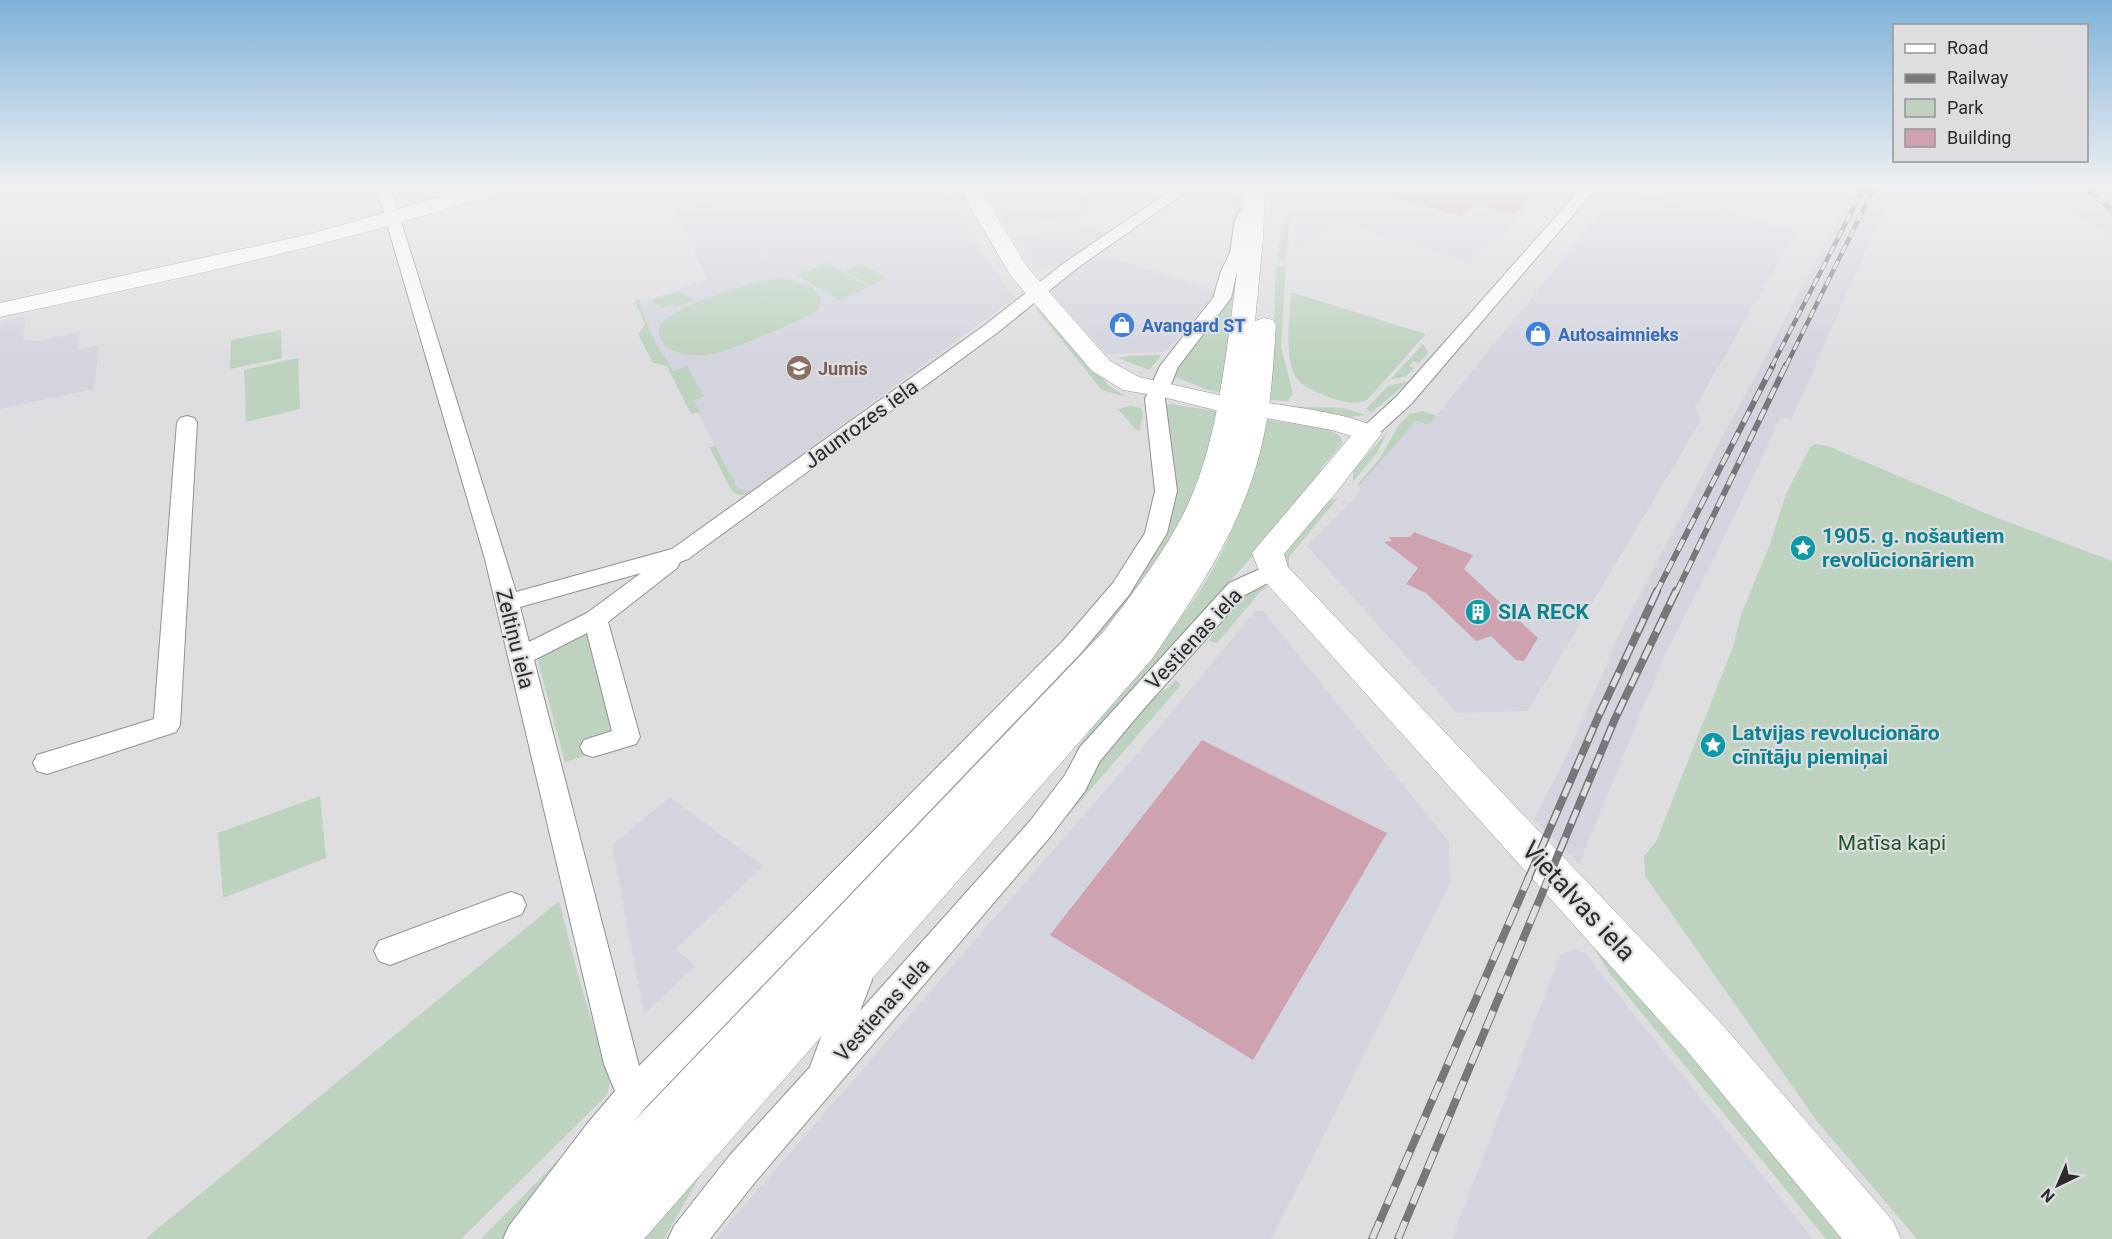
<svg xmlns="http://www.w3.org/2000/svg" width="2112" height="1239" font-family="Roboto,sans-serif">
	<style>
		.built { fill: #d4d4df }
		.green { fill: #bdd2bf }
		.building { fill: #cfa2b0 }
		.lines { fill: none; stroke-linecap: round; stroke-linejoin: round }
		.street-casing { stroke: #929295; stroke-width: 2 }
		.secondary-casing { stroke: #929295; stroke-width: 1 }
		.primary-casing { stroke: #929295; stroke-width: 1 }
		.street { fill: #fff; fill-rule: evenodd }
		.secondary { fill: #fff; fill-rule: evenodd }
		.primary { fill: #fff; fill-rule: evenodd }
		.rail-far3-casing { stroke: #78787a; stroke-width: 4.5 }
		.rail-far2-casing { stroke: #78787a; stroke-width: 6 }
		.rail-far1-casing { stroke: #78787a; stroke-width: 8 }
		.rail-casing { stroke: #78787a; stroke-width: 8 }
		.rail-far3 { stroke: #dedee1; stroke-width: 3; stroke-dasharray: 9; stroke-linecap: butt }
		.rail-far2 { stroke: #dedee1; stroke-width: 4; stroke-dasharray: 12; stroke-linecap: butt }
		.rail-far1 { stroke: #dedee1; stroke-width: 5; stroke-dasharray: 15; stroke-linecap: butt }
		.rail { stroke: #dedee1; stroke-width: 6; stroke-dasharray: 19; stroke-linecap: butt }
		.labels { text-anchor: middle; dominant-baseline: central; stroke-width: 4.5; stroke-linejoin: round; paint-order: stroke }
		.far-shop-label { font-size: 18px; font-weight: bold; fill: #366cbe; stroke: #dedee1; text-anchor: start }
		.far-education-label { font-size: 18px; font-weight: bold; fill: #785e54; stroke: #dedee1; text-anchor: start }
		.street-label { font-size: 21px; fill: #2b2b2c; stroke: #dedee1 }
		.culture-label { font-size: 21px; font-weight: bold; fill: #0d838f; stroke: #dedee1; text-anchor: start }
		.park-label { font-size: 21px; fill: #24562d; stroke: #dedee1 }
		.near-street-label { font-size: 26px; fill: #2b2b2c; stroke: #dedee1 }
	</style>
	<rect width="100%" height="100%" fill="#dedee1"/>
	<g class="built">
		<path d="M711,186H945L980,249L1014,298L751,492L738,490L697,412L656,344L639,303L707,279L675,209L715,199Z"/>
		<path d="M988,186H1080L1089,215L1006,224Z"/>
		<path d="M1299,186H1545L1517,218L1470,262L1335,221L1302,248H1298L1295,247Z"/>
		<path d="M1606,186L1797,231L1695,407L1701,420L1528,711L1457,713L1307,546L1358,495L1359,486L1416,421L1429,425L1602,210L1588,205Z"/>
		<path d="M1856,186H1895L1791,420L1781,417L1713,561L1664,657L1579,864L1534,819L1567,755L1618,638L1666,544Z"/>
		<path d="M2030,186H2112V236Z"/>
		<path d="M1098,227L1105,236L1064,264L1046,267L1036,268L1017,238Z"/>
		<path d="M1102,255L1214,291L1213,293L1206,306L1168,349L1161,352L1106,354L1050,291L1051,286Z"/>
		<path d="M26,316L22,339L36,341L79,332L78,350L99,345L94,389L0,409V322Z"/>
		<path d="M1255,611H1263L1449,842L1450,883L1271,1239H715L1143,747Z"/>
		<path d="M670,797L763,866L676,949L695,966L644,1014L612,845Z"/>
		<path d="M1573,950L1585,953L1813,1239H1452L1560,955Z"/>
	</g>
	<g class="green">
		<path d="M40,186H97L0,203V193Z"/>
		<path d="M1237,186H1247L1241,206L1237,243L1226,267Z"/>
		<path d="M1290,213L1286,261L1278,259V253L1284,219Z"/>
		<path d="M828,263L869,287L838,300L797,275Z"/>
		<path d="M862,264L887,278L870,285L845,271Z"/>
		<path d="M1279,266H1286L1281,347L1293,394L1288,401L1271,400L1276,268Z"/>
		<path d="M1238,272L1224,393L1208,390L1173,376L1189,350L1227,303Z"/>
		<path d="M781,278L812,287L821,298L818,310C806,319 729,351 712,354C691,358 653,353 660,324C687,302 747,282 781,278Z"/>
		<path d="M679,291L693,300L676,307L672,304L662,308L651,301Z"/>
		<path d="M1291,292L1300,295L1426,334L1367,400C1354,405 1343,402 1331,398C1319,393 1307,389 1298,380C1283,361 1290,315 1291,292Z"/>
		<path d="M638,299L641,300L639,303L656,344L673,371L687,366L704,397L694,400L700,412L691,414L667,366L653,363L638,334L645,325L635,302Z"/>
		<path d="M1042,307L1109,386L1127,397L1102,390L1036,309Z"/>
		<path d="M281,330L282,358L230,369L231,340Z"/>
		<path d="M1423,344L1428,353L1419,363L1413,361L1409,366L1414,368L1405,377L1391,379Z"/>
		<path d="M1129,356L1159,355L1161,356L1149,370L1118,358Z"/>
		<path d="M298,358L300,409L246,422L244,370Z"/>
		<path d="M1409,381L1371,413L1366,409L1388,386Z"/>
		<path d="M1170,404L1222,412L1218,437L1172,543L1099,641L609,1154L636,1113L1155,547L1165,406Z"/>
		<path d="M1130,406L1140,408L1143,412L1140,431L1136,430L1118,409Z"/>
		<path d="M1284,406L1344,408L1366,415L1351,417Z"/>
		<path d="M1423,411L1437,416L1429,425L1416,421L1359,486L1357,485L1381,457L1398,426L1410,414Z"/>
		<path d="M1267,420L1328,429L1341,437L1342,444L1323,466L1301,501L1081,750L1075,752C1111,699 1157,653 1193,601C1231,546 1253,484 1267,420Z"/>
		<path d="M1388,431L1376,454L1353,482V471Z"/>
		<path d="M1816,444L1828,446L1992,516L2112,561V1239H1917L1816,1120L1645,876L1644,856L1656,842L1733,647L1741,615L1770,544L1786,494L1810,447Z"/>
		<path d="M715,446L738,489L751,492L750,495H739L732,491L709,447Z"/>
		<path d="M1338,498L1289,557V575L1282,552L1329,501Z"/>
		<path d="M1257,586L1268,587L1261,591L1217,643L1209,641L1230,605Z"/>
		<path d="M588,631L617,724L590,754L565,762L538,661L542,655Z"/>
		<path d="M1176,680L1181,685L1067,817H1062C1090,781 1112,740 1144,706C1154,696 1167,690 1176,680Z"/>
		<path d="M320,796L326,858L223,898L218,833Z"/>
		<path d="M559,901L578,975L610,1082L607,1095L461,1239H145Z"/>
		<path d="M1577,921L1849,1239H1826L1610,974Z"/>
		<path d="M568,1150L508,1239H481Z"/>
		<path d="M710,1159L664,1239H630Z"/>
	</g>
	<g class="building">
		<path d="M1368,186H1541L1514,214L1474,204L1461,216L1367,191Z"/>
		<path d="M1414,532L1473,555L1464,569L1538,638L1524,661L1516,660L1491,636L1476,641L1426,593L1406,584L1418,568L1384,542L1392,541L1389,537H1410Z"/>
		<path d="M1202,740L1387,833L1253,1060L1050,935Z"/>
	</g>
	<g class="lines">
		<g class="street-casing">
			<g id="street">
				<path d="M376,186H390L516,592L672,549L985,325L1064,263L1177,186H1194L1076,269L997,333L688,559L680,562L677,568L608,622L640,737L636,744L593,757L584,754L580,747L584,740L612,731L587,633L534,660L639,1066L1063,641L1113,583L1145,533L1155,491L1145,399L1160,366L1213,298L1221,271L1230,253L1235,220L1250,196L1255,195L1262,199L1251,220L1246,253L1237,271L1231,298L1178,367L1165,399L1177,491L1167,533L1129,595L1081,653L646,1107L611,1148L545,1239H503L509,1226L587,1124L615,1091L604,1064L485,559ZM641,573L587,613L529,642L520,607Z"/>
				<path d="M1583,186H1598L1411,404L1375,437H1361L1358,433L1361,429L1397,396Z"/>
				<path d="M187,416L194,418L197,422L180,725L176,732L47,774L37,771L33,763L37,755L154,719L177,422L180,418Z"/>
				<path d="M1273,563L1281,566L1284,571L1281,576L1245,595L1141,712L1100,761L1085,791L1050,837L756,1181L710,1239H668L674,1226L730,1155L810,1067L824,1029L830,1000L845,970L856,965L867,970L872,980L860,1011L1030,821L1065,775L1080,747L1229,583Z"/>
				<path d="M511,892L522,896L526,905L522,914L390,965L379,961L374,951L379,941Z"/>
			</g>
		</g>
		<g class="secondary-casing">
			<g id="secondary">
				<path d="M479,186H509L506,190C340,245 170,280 0,317V303L310,234Z"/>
				<path d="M958,186H978L1028,268L1110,361L1139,377L1232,398L1236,404L1232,410L1223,412L1159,396L1123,390L1092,371L1011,276Z"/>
				<path d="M1269,403C1292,407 1370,416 1382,433L1339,489L1284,554L1288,567L1719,1021L1893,1221L1901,1239H1842L1687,1051L1262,578L1252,553L1351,436L1332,430L1260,417L1256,411L1260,405Z"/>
			</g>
		</g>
		<g class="primary-casing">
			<path id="primary" d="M1245,186H1265L1263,239L1255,321L1264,318L1273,320L1276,325C1273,368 1271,411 1260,452C1241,529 1196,594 1152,659L644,1239H530L538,1221L1104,631C1134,592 1164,553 1186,509C1213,452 1221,389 1230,327C1236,280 1243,233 1245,186Z"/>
		</g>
		<use href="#street" class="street"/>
		<use href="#secondary" class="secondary"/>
		<use href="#primary" class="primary"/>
		<g class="rail-far3-casing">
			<g id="rail-far3">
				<path d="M2083,186L2112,210"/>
				<path d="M1772,366L1865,186"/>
				<path d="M1786,366L1875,186"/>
			</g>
		</g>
		<g class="rail-far2-casing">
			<g id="rail-far2">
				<path d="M1656,593L1773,365"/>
				<path d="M1676,593L1786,365"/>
			</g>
		</g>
		<g class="rail-far1-casing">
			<g id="rail-far1">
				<path d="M1528,879L1599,715L1657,591"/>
				<path d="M1548,879L1614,721L1676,591"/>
			</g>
		</g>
		<g class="rail-casing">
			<g id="rail">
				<path d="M1372,1239L1529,877"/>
				<path d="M1398,1239L1549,877"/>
			</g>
		</g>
		<use href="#rail-far3" class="rail-far3"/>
		<use href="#rail-far2" class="rail-far2"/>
		<use href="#rail-far1" class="rail-far1"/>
		<use href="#rail" class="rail"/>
	</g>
	<linearGradient id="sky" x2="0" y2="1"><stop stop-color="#7fb2d9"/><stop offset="0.52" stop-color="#f0f0f2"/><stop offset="1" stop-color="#f0f0f2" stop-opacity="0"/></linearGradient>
	<rect width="2112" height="359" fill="url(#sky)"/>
	<defs>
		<g id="shop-disc" transform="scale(1.35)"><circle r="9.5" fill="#3f7fe0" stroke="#dedee1"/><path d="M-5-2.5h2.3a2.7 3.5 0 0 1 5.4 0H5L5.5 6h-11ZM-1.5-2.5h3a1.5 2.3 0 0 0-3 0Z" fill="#fff"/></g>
		<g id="school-disc" transform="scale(1.35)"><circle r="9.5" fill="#8d6e63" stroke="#dedee1"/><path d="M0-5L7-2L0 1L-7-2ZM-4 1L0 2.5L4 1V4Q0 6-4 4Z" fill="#fff"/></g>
		<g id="sight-disc" transform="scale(1.35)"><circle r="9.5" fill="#0f9aa8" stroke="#dedee1"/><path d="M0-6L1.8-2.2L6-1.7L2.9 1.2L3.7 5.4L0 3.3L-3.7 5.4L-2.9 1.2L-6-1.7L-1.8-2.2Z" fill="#fff"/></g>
		<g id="building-disc" transform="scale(1.35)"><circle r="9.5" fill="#0f9aa8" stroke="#dedee1"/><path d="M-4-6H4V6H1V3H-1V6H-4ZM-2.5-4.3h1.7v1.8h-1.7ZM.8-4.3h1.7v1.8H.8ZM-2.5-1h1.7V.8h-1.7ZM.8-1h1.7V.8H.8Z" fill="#fff"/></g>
	</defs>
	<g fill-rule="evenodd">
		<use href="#shop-disc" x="1122" y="325"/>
		<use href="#shop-disc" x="1538" y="334"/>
		<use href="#school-disc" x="799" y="368"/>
		<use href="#sight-disc" x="1803" y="548"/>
		<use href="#building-disc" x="1478" y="612"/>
		<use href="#sight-disc" x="1713" y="745"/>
	</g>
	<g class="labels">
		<g class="far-shop-label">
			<text x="1142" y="325">Avangard ST</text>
			<text x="1558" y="334">Autosaimnieks</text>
		</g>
		<g class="far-education-label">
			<text x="818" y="368">Jumis</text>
		</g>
		<g class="street-label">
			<text transform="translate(861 424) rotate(-36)">Jaunrozes iela</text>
			<text transform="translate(515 639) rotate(76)">Zeltiņu iela</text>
			<text transform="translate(1194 639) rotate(-47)">Vestienas iela</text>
			<text transform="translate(882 1010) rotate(-48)">Vestienas iela</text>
		</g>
		<g class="culture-label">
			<text x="1822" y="536">1905. g. nošautiem<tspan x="1822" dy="24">revolūcionāriem</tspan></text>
			<text x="1498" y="612">SIA RECK</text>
			<text x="1732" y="733">Latvijas revolucionāro<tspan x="1732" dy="24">cīnītāju piemiņai</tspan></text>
		</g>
		<g class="park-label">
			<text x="1892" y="843">Matīsa kapi</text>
		</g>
		<g class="near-street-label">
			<text transform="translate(1579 901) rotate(47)">Vietalvas iela</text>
		</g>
	</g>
	<rect x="1893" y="24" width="195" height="138" fill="#dedee1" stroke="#969699" stroke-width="1.5"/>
	<rect x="1905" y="44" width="30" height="9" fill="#ffffff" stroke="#969699" stroke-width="1.5"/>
	<text x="1947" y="54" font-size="18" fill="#2b2b2c">Road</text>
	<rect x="1905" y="74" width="30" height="9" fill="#78787a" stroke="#969699" stroke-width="1.5"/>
	<text x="1947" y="84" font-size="18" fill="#2b2b2c">Railway</text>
	<rect x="1905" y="99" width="30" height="18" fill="#bdd2bf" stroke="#969699" stroke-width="1.5"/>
	<text x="1947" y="114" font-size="18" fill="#2b2b2c">Park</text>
	<rect x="1905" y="129" width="30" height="18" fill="#cfa2b0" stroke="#969699" stroke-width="1.5"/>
	<text x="1947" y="144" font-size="18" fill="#2b2b2c">Building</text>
	<g transform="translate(2058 1185) rotate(224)" stroke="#dedee1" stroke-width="4.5" paint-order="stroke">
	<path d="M0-4.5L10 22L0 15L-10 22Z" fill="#2b2b2c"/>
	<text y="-9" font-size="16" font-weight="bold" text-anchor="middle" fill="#2b2b2c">N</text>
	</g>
</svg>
